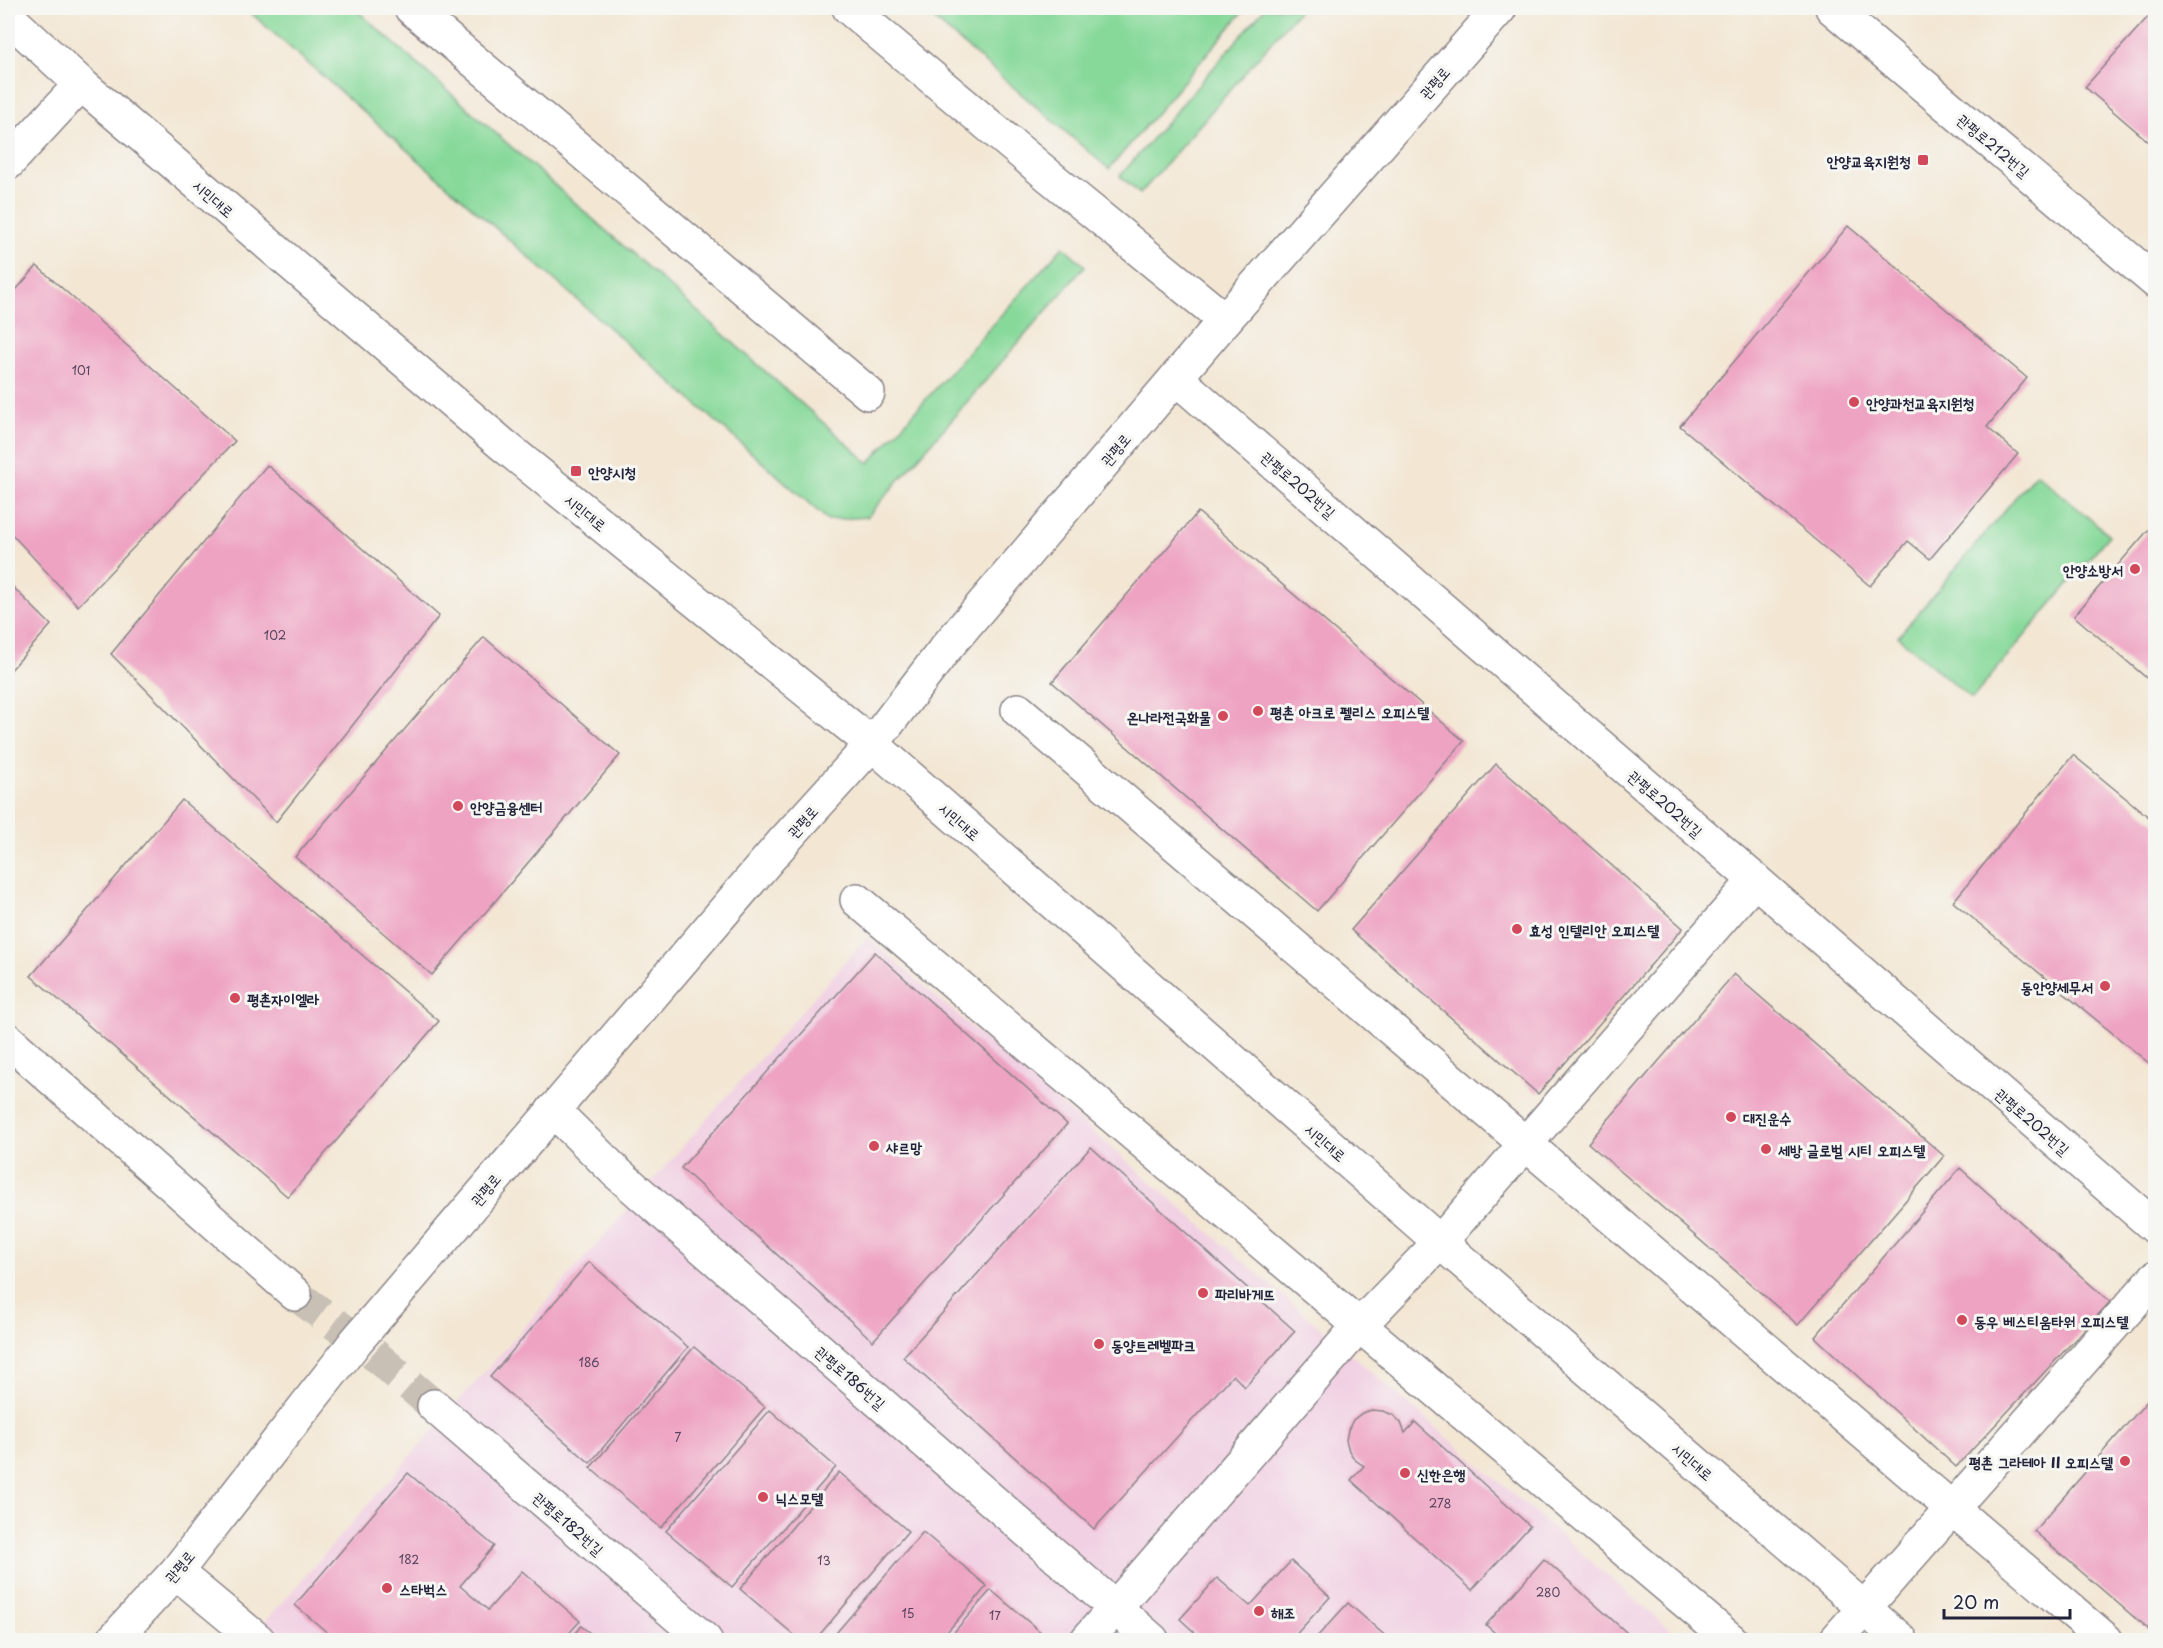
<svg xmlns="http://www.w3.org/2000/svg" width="2163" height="1648" font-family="'Playpen Sans','Poor Story',sans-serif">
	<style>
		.built { fill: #f1d0e3 }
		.green { fill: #87d99a; stroke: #547e6a; stroke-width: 1.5 }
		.building { fill: #eea3c2 }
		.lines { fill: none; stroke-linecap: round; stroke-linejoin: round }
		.minor-tunnel { stroke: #c9c0b5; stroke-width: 33; stroke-dasharray: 33 16; stroke-linecap: butt }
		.minor-casing { stroke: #8a8488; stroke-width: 36 }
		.minor { stroke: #fff; stroke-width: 33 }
		.poi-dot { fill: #d1495b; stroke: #f6f6f2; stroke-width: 2 }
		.labels { text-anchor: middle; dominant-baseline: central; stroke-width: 6; stroke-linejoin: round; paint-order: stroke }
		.number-label { font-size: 12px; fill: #55425d }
		.street-label { font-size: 15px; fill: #22223b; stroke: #f6f6f2 }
		.poi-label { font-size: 15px; font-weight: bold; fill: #22223b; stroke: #f6f6f2; text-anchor: start }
	</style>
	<rect width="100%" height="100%" fill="#f6f6f2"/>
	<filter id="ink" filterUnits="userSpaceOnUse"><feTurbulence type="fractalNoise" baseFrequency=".0167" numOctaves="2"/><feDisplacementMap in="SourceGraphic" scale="12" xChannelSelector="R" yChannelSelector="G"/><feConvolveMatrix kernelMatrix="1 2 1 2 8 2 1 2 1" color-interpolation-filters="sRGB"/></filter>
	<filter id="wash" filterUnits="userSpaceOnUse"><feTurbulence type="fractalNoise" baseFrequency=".008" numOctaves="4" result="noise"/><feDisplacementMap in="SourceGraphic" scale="24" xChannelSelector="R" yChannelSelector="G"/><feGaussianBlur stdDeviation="1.35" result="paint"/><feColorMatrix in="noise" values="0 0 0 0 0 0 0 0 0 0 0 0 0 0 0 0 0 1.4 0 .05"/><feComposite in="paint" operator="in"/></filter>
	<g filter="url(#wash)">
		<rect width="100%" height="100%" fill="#f3e7d4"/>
		<path class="built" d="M867,937L1682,1640H249Z"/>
		<g class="green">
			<path d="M249,8H354L869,463L1063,246L1085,266L867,517L828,520L252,14Z"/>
			<path d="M921,8H1246L1109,169Z"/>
			<path d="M1265,8H1301L1140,194L1120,176Z"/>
			<path d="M2036,473L2109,535L1972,699L1898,637Z"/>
		</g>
		<g id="blocks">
			<g class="building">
				<path d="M2156,8V148L2085,87Z"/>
				<path d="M1848,226L2027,378L1987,427L2018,454L1930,559L1908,541L1870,586L1680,426Z"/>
				<path d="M37,266L235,441L78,606L8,530V299Z"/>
				<path d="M267,465L439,616L276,822L111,654Z"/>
				<path d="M1198,512L1464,741L1317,911L1052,682Z"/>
				<path d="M2156,521V686L2074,616Z"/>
				<path d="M8,582L51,625L8,673Z"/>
				<path d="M484,637L620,755L432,975L295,857Z"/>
				<path d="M2073,755L2156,823V1069L1953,902Z"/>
				<path d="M1496,764L1683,928L1538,1094L1351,930Z"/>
				<path d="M182,800L439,1021L288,1197L31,976Z"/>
				<path d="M875,952L1067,1124L873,1341L681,1168Z"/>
				<path d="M1734,974L1944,1156L1798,1325L1588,1143Z"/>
				<path d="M1091,1147L1295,1331L1245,1387L1233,1375L1094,1529L903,1357Z"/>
				<path d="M1960,1168L2110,1302L1956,1467L1815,1337Z"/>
				<path d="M589,1262L688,1347L590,1463L490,1377Z"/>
				<path d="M694,1347L765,1407L661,1528L590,1468Z"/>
				<path d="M2156,1391V1636L2034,1531Z"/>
				<path d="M770,1410L836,1467L732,1587L666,1531Z"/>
				<path d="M1372,1410L1383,1411L1393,1415L1401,1423L1405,1433L1415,1422L1530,1526L1472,1590L1351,1480L1364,1466L1355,1460L1349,1451L1346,1440L1348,1430L1353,1420L1362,1413Z"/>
				<path d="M839,1472L908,1531L815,1640H800L740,1589Z"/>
				<path d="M408,1473L494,1546L460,1586L488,1610L522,1571L580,1621L563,1640H336L295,1605Z"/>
				<path d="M923,1532L987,1586L940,1640H830Z"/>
				<path d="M1544,1559L1635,1640H1503L1486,1625Z"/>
				<path d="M1291,1561L1330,1597L1291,1640H1203L1180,1619L1217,1578L1250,1606Z"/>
				<path d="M991,1590L1050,1640H947Z"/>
				<path d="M1348,1603L1390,1640H1314Z"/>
				<path d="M581,1626L599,1640H569Z"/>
			</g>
		</g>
	</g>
	<g filter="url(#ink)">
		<use href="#blocks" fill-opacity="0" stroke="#8a8488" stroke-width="1.5"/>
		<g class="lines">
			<path class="minor-tunnel" d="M295,1294L357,1340L434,1406"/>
			<g class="minor-casing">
				<g id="minor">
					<path d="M411,8L868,393"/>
					<path d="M849,8L1049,176L1225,320"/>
					<path d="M1832,8L2156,282"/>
					<path d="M8,17L81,84L502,444L872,744L1440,1242L1901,1640"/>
					<path d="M8,163L81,84"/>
					<path d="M1176,378L2156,1228"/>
					<path d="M1018,710L2106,1640"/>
					<path d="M857,900L1731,1640"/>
					<path d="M8,1040L295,1294"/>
					<path d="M553,1110L616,1172L1152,1640"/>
					<path d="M434,1406L705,1640"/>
					<path d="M176,1572L258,1640"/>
					<path d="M113,1640L176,1572L357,1340L784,841L872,744L945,649L1225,320L1500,8"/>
					<path d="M1087,1640L1359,1326L1440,1242L1755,880"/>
					<path d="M1836,1640L2156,1277"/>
				</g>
			</g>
			<use href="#minor" class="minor"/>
		</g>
	</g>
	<g class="poi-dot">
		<rect x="1917" y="154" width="12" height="12" rx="3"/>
		<circle cx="1854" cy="402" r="6"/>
		<rect x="570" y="465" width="12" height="12" rx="3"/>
		<circle cx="2135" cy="569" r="6"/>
		<circle cx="1258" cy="711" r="6"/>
		<circle cx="1223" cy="716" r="6"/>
		<circle cx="458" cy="806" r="6"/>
		<circle cx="1517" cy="929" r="6"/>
		<circle cx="2105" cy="986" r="6"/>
		<circle cx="235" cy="998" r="6"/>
		<circle cx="1731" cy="1117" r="6"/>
		<circle cx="874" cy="1146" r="6"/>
		<circle cx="1766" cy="1149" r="6"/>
		<circle cx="1203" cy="1293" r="6"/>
		<circle cx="1962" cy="1320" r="6"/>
		<circle cx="1099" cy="1344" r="6"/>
		<circle cx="2125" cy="1461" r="6"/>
		<circle cx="1405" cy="1473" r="6"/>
		<circle cx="763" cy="1497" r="6"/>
		<circle cx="387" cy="1588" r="6"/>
		<circle cx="1259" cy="1611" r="6"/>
	</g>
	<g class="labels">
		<g class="number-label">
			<text x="81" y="370">101</text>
			<text x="275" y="635">102</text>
			<text x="589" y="1362">186</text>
			<text x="678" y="1437">7</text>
			<text x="1440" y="1503">278</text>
			<text x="409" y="1559">182</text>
			<text x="824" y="1560">13</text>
			<text x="1548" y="1592">280</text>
			<text x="908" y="1613">15</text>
			<text x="995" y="1615">17</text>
		</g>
		<g class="street-label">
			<text transform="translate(1434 82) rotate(-49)">관평로</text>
			<text transform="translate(1994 145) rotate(40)">관평로212번길</text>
			<text transform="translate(214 198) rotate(41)">시민대로</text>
			<text transform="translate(1115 449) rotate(-50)">관평로</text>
			<text transform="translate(1299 484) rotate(41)">관평로202번길</text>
			<text transform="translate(586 512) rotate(39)">시민대로</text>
			<text transform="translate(1666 803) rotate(41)">관평로202번길</text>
			<text transform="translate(802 821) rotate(-48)">관평로</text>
			<text transform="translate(960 821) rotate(41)">시민대로</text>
			<text transform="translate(2033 1121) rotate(41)">관평로202번길</text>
			<text transform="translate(1326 1142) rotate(41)">시민대로</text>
			<text transform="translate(485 1189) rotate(-50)">관평로</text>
			<text transform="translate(851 1377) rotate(41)">관평로186번길</text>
			<text transform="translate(1693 1461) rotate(41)">시민대로</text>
			<text transform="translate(569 1523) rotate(41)">관평로182번길</text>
			<text transform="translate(179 1566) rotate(-50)">관평로</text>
		</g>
		<g class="poi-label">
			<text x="1911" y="160" text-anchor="end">안양교육지원청</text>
			<text x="1866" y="402">안양과천교육지원청</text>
			<text x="588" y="471">안양시청</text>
			<text x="2123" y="569" text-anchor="end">안양소방서</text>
			<text x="1270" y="711">평촌 아크로 펠리스 오피스텔</text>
			<text x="1211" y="716" text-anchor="end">온나라전국화물</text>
			<text x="470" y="806">안양금융센터</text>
			<text x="1529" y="929">효성 인텔리안 오피스텔</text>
			<text x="2093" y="986" text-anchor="end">동안양세무서</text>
			<text x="247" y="998">평촌자이엘라</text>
			<text x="1743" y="1117">대진운수</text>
			<text x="886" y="1146">샤르망</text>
			<text x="1778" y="1149">세방 글로벌 시티 오피스텔</text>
			<text x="1215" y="1293">파리바게뜨</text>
			<text x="1974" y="1320">동우 베스티움타워 오피스텔</text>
			<text x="1111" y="1344">동양트레벨파크</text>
			<text x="2113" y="1461" text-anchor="end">평촌 그라테아 II 오피스텔</text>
			<text x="1417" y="1473">신한은행</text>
			<text x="775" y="1497">닉스모텔</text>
			<text x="399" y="1588">스타벅스</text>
			<text x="1271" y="1611">해조</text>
		</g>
	</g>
	<rect width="2163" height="1648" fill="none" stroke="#f6f6f2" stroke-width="30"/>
	<path d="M1944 1609v9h126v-9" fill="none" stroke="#22223b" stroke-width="3"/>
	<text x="1953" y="1609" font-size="18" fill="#22223b" stroke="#f6f6f2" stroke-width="4.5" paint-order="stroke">20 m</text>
</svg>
